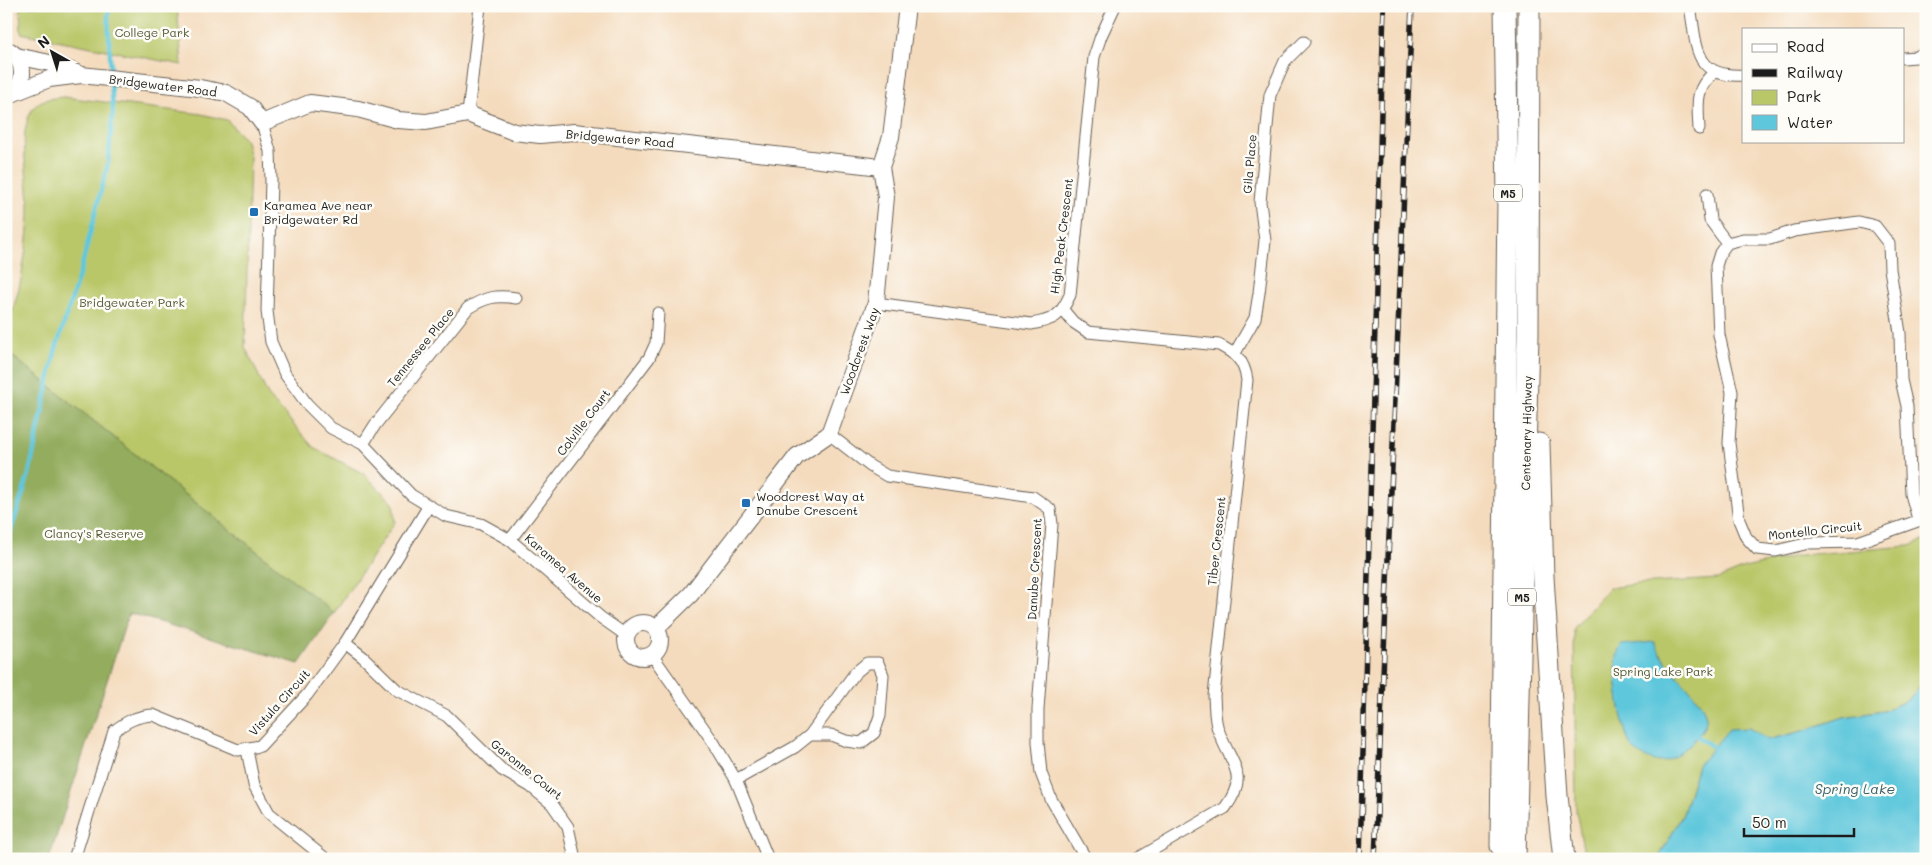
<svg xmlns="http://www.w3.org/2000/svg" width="1932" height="865" font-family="Mali,sans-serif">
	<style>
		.green { fill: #bac769; stroke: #6b7242 }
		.forest { fill: #93ac5d; stroke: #58643c }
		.water { fill: #5fc7dc; stroke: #3e727c }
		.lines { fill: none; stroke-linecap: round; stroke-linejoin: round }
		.stream { stroke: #5fc7dc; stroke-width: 4.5 }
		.street-casing { stroke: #685f54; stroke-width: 13 }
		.secondary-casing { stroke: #685f54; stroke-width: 18 }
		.highway-casing { stroke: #685f54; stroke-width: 23 }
		.street { stroke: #fff; stroke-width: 11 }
		.secondary { stroke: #fff; stroke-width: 16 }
		.highway { stroke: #fff; stroke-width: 21 }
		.rail-casing { stroke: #1c1c1c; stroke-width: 5.5 }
		.rail { stroke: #fdfcf7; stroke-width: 4; stroke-dasharray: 11; stroke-linecap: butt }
		.poi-dot { fill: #1f6fb2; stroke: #fdfcf7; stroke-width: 2 }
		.labels { text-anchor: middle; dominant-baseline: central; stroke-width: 5; stroke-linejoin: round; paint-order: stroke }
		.shield { fill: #fdfcf7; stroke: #605f5e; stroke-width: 1 }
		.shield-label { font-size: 11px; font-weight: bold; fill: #1c1c1c }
		.park-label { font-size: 12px; fill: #535837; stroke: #fdfcf7 }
		.street-label { font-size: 12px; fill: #1c1c1c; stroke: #fdfcf7 }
		.poi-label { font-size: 12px; fill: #1c1c1c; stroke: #fdfcf7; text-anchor: start }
		.water-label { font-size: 14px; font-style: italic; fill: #376069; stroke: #fdfcf7 }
	</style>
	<rect width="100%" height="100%" fill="#fdfcf7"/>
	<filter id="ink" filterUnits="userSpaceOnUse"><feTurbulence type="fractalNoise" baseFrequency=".02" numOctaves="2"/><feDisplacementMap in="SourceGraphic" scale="10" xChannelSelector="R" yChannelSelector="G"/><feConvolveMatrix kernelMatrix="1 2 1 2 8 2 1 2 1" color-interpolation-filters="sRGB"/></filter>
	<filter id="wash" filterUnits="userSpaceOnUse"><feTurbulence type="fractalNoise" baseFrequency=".0096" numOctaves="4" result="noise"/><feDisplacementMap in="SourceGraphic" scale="20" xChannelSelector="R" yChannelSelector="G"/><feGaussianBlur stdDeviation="1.12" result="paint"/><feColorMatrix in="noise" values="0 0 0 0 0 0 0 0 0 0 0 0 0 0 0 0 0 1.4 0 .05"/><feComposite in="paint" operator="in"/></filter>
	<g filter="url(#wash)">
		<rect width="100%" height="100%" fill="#f4dbbd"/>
		<g class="green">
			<path d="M20,6H177L182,65L21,33Z"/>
			<path d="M64,97L201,114L227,120L246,141L250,157L245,347L268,395L313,447L364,474L393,503L395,522L334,613L6,351C6,325 16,304 21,279C25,257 29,230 29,207C29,183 20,144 27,122C33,100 44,99 64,97Z"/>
			<path d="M1926,540V680L1908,700L1884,711L1844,717L1803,731L1767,740L1749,728L1698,765L1683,814L1658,859H1585L1576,811L1574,628L1609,588L1637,584L1718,579L1745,568L1800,555L1909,546Z"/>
		</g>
		<path class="forest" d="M6,351L334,613L299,664L129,613L49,859H6Z"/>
		<g class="water">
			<path d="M1655,642C1665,670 1703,696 1706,717C1708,726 1695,740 1689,745C1681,751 1670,763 1659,762C1651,761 1637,754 1632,748C1622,733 1608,657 1622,645Z"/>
			<path d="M1926,680V854L1924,859H1658L1683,814L1698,765L1729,729L1749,728L1767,740L1803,731L1844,717L1884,711L1908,700Z"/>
		</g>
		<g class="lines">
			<g class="stream">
				<path d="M110,6L108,16L111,75"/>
				<path d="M6,546L29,474L55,352L81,269L108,163L113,111L111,82"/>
				<path d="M1697,736L1713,747"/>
			</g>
		</g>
	</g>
	<g filter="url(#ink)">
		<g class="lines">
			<g class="street-casing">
				<g id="street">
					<path d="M1690,6C1697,46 1693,78 1743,75"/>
					<path d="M1903,58L1916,57L1926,52"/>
					<path d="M468,114L480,6"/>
					<path d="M262,123L270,151L271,181L267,311L271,342L285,374L307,404L331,428L363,444L411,495L446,516L481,524L510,540L600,617L627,636"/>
					<path d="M1699,129C1698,105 1694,89 1714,73"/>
					<path d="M1707,194L1710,220L1727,243"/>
					<path d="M876,303L1031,324C1054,320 1060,317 1070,295L1094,57L1101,36L1115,6"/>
					<path d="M1063,310L1073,322L1088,332L1219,345C1236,354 1244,360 1247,380L1214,696C1215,708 1214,721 1219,732C1231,764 1250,775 1225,808L1137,859"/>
					<path d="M1235,353L1255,318L1259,293L1265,241L1260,202L1270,95L1285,61L1304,42"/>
					<path d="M829,434L870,466L887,476L1033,497L1050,509L1052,524L1038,709V742L1041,773L1051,799L1086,859"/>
					<path d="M363,444L375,425L468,308C486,297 495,295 516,298"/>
					<path d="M1918,519L1911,494L1907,406L1901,380L1900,333L1890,269L1889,244L1875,226L1859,222L1794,231L1770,239H1743L1727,243L1720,253L1716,266L1719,335L1732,392L1729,443L1739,520L1746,537L1757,549L1776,551L1809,543L1858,542L1926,518"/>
					<path d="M510,540L649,358L656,343L658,313"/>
					<path d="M345,643L363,657L397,690L447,716L502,770L530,786L552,804L568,827L575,859"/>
					<path d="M652,655L714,743L736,780L768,859"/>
					<path d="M247,750L254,785L269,813L326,859"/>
					<path d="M736,780L795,747L810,735L855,673L867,663H878L883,675L880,716L874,733L861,743L846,741L831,735H810"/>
					<path d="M74,859L114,731C127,721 137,716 153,715L238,750L260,746L307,695L345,643L428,507"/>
				</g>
			</g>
			<g class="secondary-casing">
				<g id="secondary">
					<path d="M10,51C26,62 26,84 10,95"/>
					<path d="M16,56L50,63L79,74"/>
					<path d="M14,93L49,79L81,75L200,88L226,93L250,107L262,123L310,103L358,109L398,120L426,122L468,114L514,132L540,135L574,132L881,167"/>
					<circle cx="643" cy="640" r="17"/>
					<path d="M656,628L691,594L797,456L829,434L876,303L886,197L881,167L891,137L907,6"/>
				</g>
			</g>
			<g class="highway-casing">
				<g id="highway">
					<path d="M1539,444L1543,577L1557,796L1564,859"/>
					<path d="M1501,846L1508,197L1505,6"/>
					<path d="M1515,859L1528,335L1529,6"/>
				</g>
			</g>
			<use href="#street" class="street"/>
			<use href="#secondary" class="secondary"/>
			<use href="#highway" class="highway"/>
			<g class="rail-casing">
				<g id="rail">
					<path d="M1360,859L1384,6"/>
					<path d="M1375,859L1412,6"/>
				</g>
			</g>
			<use href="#rail" class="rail"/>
		</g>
	</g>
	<g class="poi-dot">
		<rect x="249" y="207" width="10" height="10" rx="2.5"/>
		<rect x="741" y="498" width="10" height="10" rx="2.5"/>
	</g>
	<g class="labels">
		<g class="shield">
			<rect x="1494" y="184.5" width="28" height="17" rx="4"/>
			<rect x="1508" y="588.5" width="28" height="17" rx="4"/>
		</g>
		<g class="shield-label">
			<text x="1508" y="193">M5</text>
			<text x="1522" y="597">M5</text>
		</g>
		<g class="park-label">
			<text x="152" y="32">College Park</text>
			<text x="132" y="302">Bridgewater Park</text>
			<text x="94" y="533">Clancy's Reserve</text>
			<text x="1663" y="671">Spring Lake Park</text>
		</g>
		<g class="street-label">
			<text transform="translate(163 85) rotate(7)">Bridgewater Road</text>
			<text transform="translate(620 138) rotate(5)">Bridgewater Road</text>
			<text transform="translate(1249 164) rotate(-85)">Gila Place</text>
			<text transform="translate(1061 236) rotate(-83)">High Peak Crescent</text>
			<text transform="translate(420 347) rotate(-51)">Tennessee Place</text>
			<text transform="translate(859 351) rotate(-70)">Woodcrest Way</text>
			<text transform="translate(583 422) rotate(-53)">Colville Court</text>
			<text transform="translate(1526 433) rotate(-89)">Centenary Highway</text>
			<text transform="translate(1815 530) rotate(-6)">Montello Circuit</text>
			<text transform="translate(1216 541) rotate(-84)">Tiber Crescent</text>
			<text transform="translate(564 568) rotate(41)">Karamea Avenue</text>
			<text transform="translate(1034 569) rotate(-87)">Danube Crescent</text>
			<text transform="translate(279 702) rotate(-48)">Vistula Circuit</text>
			<text transform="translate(527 769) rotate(39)">Garonne Court</text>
		</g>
		<g class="poi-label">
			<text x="264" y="205">Karamea Ave near<tspan x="264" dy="14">Bridgewater Rd</tspan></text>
			<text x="756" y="496">Woodcrest Way at<tspan x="756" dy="14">Danube Crescent</tspan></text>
		</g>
		<g class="water-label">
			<text x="1855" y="788">Spring Lake</text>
		</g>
	</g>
	<rect width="1932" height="865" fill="none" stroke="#fdfcf7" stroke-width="25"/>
	<rect x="1742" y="28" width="162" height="115" fill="#fdfcf7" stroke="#a3a29f"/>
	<rect x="1752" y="44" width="25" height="8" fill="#ffffff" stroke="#a3a29f"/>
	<text x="1787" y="52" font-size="15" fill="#1c1c1c">Road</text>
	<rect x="1752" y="69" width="25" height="8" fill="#1c1c1c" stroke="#a3a29f"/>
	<text x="1787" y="78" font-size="15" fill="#1c1c1c">Railway</text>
	<rect x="1752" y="90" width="25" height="15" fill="#bac769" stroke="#a3a29f"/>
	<text x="1787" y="102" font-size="15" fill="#1c1c1c">Park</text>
	<rect x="1752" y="115" width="25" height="15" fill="#5fc7dc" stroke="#a3a29f"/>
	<text x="1787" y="128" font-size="15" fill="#1c1c1c">Water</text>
	<g transform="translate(52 52) rotate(321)" stroke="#fdfcf7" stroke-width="4" paint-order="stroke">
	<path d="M0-4L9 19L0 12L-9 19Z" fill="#1c1c1c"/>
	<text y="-8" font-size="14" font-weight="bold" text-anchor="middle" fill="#1c1c1c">N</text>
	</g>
	<path d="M1744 828v8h110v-8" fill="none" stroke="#1c1c1c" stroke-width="2.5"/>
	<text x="1752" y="828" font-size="15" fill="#1c1c1c" stroke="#fdfcf7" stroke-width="4" paint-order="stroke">50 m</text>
</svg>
